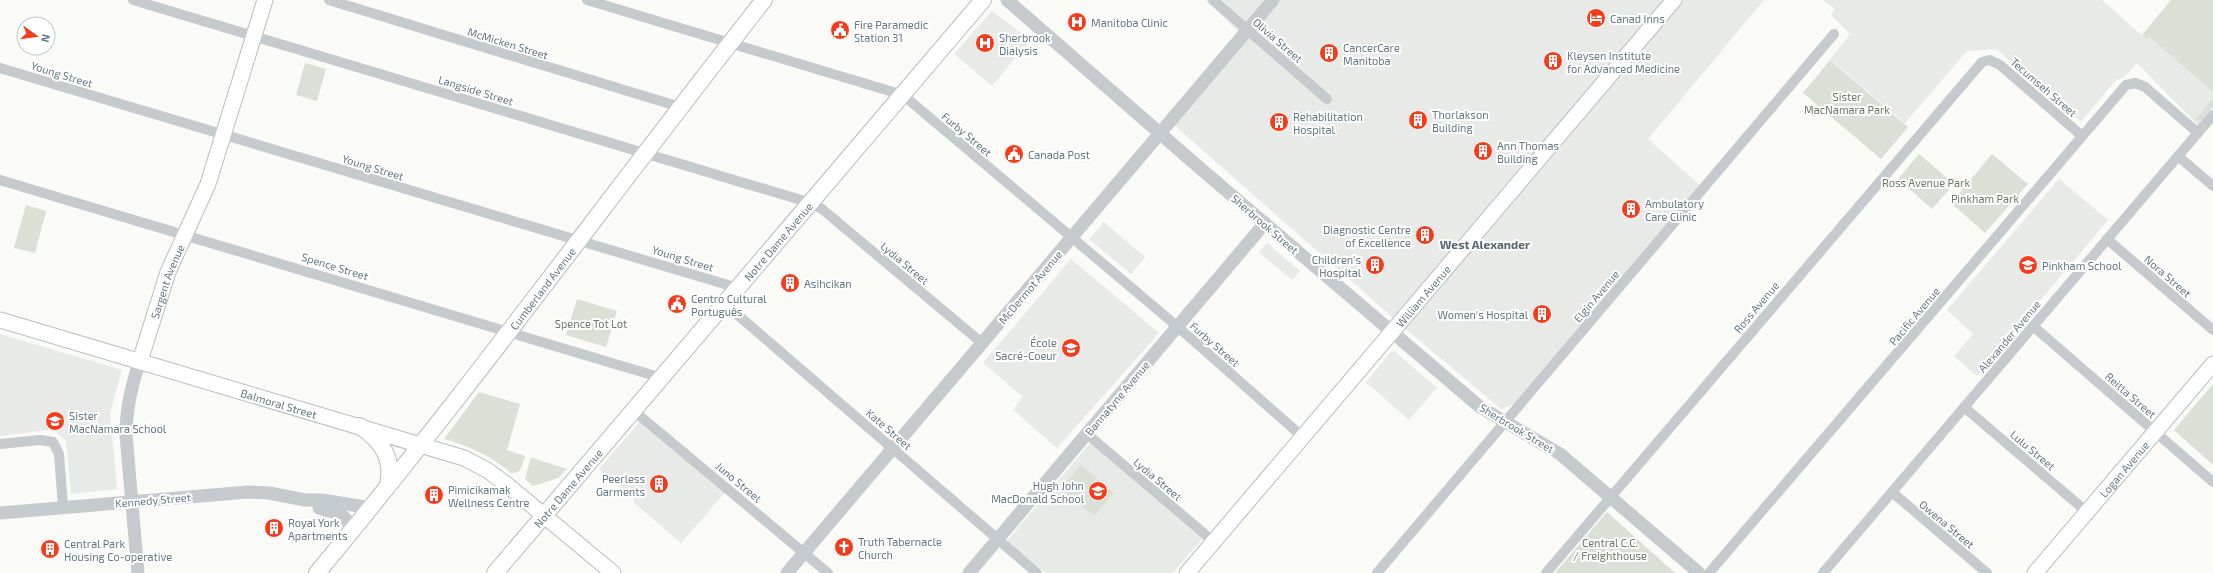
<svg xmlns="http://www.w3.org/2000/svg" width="2213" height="573" font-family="'Exo 2',sans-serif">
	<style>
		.built { fill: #e8eae8 }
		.green { fill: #dae0d6 }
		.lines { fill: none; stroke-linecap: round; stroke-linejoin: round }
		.secondary-casing { stroke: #b6bec2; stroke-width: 17 }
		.primary-casing { stroke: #b5bcc0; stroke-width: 18 }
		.minor { stroke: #c4cacd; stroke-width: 10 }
		.tertiary { stroke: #c4cacd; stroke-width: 13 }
		.secondary { stroke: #fff; stroke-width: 15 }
		.primary { stroke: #fff; stroke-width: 16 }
		.labels { text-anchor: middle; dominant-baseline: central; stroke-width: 4; stroke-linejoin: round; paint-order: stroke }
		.poi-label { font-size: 11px; fill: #627985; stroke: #fff; text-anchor: start }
		.street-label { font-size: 11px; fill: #627985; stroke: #fff }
		.park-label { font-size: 11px; fill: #697c61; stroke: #fff }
		.neighbourhood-label { font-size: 12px; font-weight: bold; fill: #55666f; stroke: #fff }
	</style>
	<rect width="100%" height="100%" fill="#fafaf7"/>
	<g class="built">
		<path d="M1205,0H1764L1648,139L1700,185L1518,403L1501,409L1408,331L1165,117L1238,31Z"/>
		<path d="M1823,0H2102L2147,40L2213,0V107L2198,125L2137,63L2125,77L2115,81L2081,122L1996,49L1967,51L1905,123L1830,59L1850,34L1831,15L1835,9Z"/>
		<path d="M992,11L1030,40L992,86L954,54Z"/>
		<path d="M2059,179L2108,220L1977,376L1954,356L1973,334L1947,310Z"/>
		<path d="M1104,222L1145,257L1131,274L1089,239Z"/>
		<path d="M1267,243L1300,271L1292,280L1259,252Z"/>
		<path d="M1071,259L1159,333L1057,448L1013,410L1023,397L983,363Z"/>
		<path d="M0,334L122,370L110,413L117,489L71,494L66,441L53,429L0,436Z"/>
		<path d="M1394,351L1437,388L1409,420L1366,382L1391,352Z"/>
		<path d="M643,418L728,489L681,543L633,502L634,499L599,469Z"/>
		<path d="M1090,443L1202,539L1173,573H1046L1007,541Z"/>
	</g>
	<g class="green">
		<path d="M2171,0H2213V92L2150,37L2147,40L2142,35Z"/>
		<path d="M1830,60L1908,127L1881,159L1803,93Z"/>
		<path d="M305,63L326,69L317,101L296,95Z"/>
		<path d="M2213,98V107L2202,120L2194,121Z"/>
		<path d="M1919,154L1954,184L1932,209L1898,179Z"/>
		<path d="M1992,154L2028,184L1985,233L1951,203Z"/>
		<path d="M26,205L46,211L35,253L14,248Z"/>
		<path d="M577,299L617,311L606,347L566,335Z"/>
		<path d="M2213,384V465L2174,430Z"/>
		<path d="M479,392L520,404L507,450L525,456L521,468L518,472L511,473C493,457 467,445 444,439Z"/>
		<path d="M531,458H532L567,469L558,478L533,486L525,479Z"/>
		<path d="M1081,465L1097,478L1076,502L1061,488Z"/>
		<path d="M1098,480L1114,493L1094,516L1078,503Z"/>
		<path d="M1607,512L1675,573H1555Z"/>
	</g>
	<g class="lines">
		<g class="secondary-casing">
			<g id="secondary">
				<path id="s1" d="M0,320L464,458L487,470L506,484L613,573"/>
				<path id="s2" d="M140,361L168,272L208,184L265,0"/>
				<path id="s3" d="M1187,573L1674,0"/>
				<path id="s4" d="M2035,573L2213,364"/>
			</g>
		</g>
		<g class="primary-casing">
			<g id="primary">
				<path d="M360,426C381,441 394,457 388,485"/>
				<path id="s5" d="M317,573C472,387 614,190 764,0"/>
				<path id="s6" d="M495,573L983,0"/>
			</g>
		</g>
		<g class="minor">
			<path d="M133,0L811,203L822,209L982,343"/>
			<path d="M329,0L680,107"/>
			<path d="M587,0L903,95L1178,327L1304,438"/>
			<path d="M1213,0L1327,99"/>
			<path d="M0,68L738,288"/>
			<path d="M2178,156L2213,186"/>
			<path d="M0,180L662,378"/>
			<path d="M2107,239L2213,330"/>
			<path d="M725,304L1037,573"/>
			<path d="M2033,326L2213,482"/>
			<path d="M1964,407L2087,512"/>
			<path d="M634,411L828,573"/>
			<path d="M1087,434L1214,542"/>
			<path d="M0,444L40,440L53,442L59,454L63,507"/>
			<path d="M1892,492L1987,573"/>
			<path d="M1377,573L1834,34"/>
			<path d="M1546,573L1982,62L1990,60L2000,65L2082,136"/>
			<path d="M1709,573L2126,85L2135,83L2145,87L2198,133"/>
			<path d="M1823,573L2213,115"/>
		</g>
		<g class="tertiary">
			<path d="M1007,0L1201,169L1480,407L1560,454L1699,573"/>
			<path d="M319,508C338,514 345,511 352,531"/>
			<path d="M0,513L248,492L269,493L305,500H322L371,508"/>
			<path d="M138,573L126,435C126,408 131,386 140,361"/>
			<path d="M787,573L1273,0"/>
			<path d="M969,573L1265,223"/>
		</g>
		<use href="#secondary" class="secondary"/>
		<use href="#primary" class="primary"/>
	</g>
	<defs>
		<g id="hotel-disc" transform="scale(1)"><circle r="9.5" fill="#f43c1d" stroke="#fff"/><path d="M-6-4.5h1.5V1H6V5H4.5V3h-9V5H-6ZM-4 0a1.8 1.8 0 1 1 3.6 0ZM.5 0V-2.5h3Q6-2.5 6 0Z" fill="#fff"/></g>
		<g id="hospital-disc" transform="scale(1)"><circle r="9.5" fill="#f43c1d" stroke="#fff"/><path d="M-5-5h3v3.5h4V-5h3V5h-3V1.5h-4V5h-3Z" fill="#fff"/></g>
		<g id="civic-disc" transform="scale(1)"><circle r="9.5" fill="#f43c1d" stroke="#fff"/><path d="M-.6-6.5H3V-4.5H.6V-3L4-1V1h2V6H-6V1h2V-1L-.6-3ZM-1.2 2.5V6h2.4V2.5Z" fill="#fff"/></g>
		<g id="building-disc" transform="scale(1)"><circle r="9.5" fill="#f43c1d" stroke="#fff"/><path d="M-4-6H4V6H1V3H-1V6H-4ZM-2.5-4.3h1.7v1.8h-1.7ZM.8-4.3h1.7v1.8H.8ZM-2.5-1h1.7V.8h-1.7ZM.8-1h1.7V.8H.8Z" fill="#fff"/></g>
		<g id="school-disc" transform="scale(1)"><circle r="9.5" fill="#f43c1d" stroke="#fff"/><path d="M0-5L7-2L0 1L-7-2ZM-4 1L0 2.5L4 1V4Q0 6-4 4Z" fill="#fff"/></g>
		<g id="church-disc" transform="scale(1)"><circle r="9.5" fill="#f43c1d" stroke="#fff"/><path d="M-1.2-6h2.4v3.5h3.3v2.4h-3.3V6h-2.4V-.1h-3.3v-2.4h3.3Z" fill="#fff"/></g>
	</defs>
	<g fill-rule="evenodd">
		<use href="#hotel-disc" x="1596" y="18"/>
		<use href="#hospital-disc" x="1077" y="22"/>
		<use href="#civic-disc" x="840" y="30"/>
		<use href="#hospital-disc" x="985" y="43"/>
		<use href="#building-disc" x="1329" y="53"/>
		<use href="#building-disc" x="1553" y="61"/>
		<use href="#building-disc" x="1418" y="120"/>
		<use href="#building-disc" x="1279" y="122"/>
		<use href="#building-disc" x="1483" y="151"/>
		<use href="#civic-disc" x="1014" y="154"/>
		<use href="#building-disc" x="1631" y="209"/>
		<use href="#building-disc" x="1425" y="235"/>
		<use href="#building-disc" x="1375" y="265"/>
		<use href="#school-disc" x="2028" y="265"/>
		<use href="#building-disc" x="790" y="283"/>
		<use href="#civic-disc" x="677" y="304"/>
		<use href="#building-disc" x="1542" y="314"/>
		<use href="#school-disc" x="1071" y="348"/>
		<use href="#school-disc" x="55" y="421"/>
		<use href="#building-disc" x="659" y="484"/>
		<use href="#school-disc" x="1098" y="491"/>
		<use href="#building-disc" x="434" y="495"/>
		<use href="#building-disc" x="274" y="528"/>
		<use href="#church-disc" x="844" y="547"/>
		<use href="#building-disc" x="50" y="549"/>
	</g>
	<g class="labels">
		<g class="poi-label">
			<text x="1610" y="18">Canad Inns</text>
			<text x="1091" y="22">Manitoba Clinic</text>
			<text x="854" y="24">Fire Paramedic<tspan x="854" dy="13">Station 31</tspan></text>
			<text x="999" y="37">Sherbrook<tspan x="999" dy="13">Dialysis</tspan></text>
			<text x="1343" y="47">CancerCare<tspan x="1343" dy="13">Manitoba</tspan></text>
			<text x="1567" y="55">Kleysen Institute<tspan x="1567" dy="13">for Advanced Medicine</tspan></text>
			<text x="1432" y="114">Thorlakson<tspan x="1432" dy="13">Building</tspan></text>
			<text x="1293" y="116">Rehabilitation<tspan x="1293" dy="13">Hospital</tspan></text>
			<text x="1497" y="145">Ann Thomas<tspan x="1497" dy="13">Building</tspan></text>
			<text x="1028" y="154">Canada Post</text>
			<text x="1645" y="203">Ambulatory<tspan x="1645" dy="13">Care Clinic</tspan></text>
			<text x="1411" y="229" text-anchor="end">Diagnostic Centre<tspan x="1411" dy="13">of Excellence</tspan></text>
			<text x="1361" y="259" text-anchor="end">Children's<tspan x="1361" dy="13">Hospital</tspan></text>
			<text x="2042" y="265">Pinkham School</text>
			<text x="804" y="283">Asihcikan</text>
			<text x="691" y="298">Centro Cultural<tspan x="691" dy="13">Português</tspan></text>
			<text x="1528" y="314" text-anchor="end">Women's Hospital</text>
			<text x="1057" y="342" text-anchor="end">École<tspan x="1057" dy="13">Sacré-Coeur</tspan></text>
			<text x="69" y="415">Sister<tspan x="69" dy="13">MacNamara School</tspan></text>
			<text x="645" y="478" text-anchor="end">Peerless<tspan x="645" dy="13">Garments</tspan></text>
			<text x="1084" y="485" text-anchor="end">Hugh John<tspan x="1084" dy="13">MacDonald School</tspan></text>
			<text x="448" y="489">Pimicikamak<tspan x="448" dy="13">Wellness Centre</tspan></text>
			<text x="288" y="522">Royal York<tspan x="288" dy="13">Apartments</tspan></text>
			<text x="858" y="541">Truth Tabernacle<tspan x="858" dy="13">Church</tspan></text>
			<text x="64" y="543">Central Park<tspan x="64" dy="13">Housing Co-operative</tspan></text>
		</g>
		<g class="street-label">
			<text transform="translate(1278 40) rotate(41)">Olivia Street</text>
			<text transform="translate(508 43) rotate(17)">McMicken Street</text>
			<text transform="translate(62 74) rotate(17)">Young Street</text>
			<text transform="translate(2044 87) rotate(41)">Tecumseh Street</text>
			<text transform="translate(476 90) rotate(17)">Langside Street</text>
			<text transform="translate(967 134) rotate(40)">Furby Street</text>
			<text transform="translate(373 167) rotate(17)">Young Street</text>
			<text transform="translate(1265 224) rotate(41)">Sherbrook Street</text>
			<text stroke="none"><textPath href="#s6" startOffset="436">Notre Dame Avenue</textPath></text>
			<text transform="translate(683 258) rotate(17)">Young Street</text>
			<text transform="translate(905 263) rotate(40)">Lydia Street</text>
			<text transform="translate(335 266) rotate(17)">Spence Street</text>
			<text transform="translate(2168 276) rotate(41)">Nora Street</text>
			<text stroke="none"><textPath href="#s2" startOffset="84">Sargent Avenue</textPath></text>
			<text transform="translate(1030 287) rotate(-50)">McDermot Avenue</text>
			<text stroke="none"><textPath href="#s5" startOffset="363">Cumberland Avenue</textPath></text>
			<text stroke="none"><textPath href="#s3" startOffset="364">William Avenue</textPath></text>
			<text transform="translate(1596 296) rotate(-50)">Elgin Avenue</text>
			<text transform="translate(1756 307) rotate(-50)">Ross Avenue</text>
			<text transform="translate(1914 316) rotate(-50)">Pacific Avenue</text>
			<text transform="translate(2009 336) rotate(-50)">Alexander Avenue</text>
			<text transform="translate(1215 344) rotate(41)">Furby Street</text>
			<text transform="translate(2131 395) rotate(41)">Reitta Street</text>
			<text transform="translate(1117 398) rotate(-50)">Bannatyne Avenue</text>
			<text stroke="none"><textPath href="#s1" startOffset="291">Balmoral Street</textPath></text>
			<text transform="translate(1517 428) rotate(31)">Sherbrook Street</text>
			<text transform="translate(889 429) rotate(41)">Kate Street</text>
			<text transform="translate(2033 450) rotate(40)">Lulu Street</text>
			<text stroke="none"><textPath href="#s4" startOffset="137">Logan Avenue</textPath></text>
			<text transform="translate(1158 479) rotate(40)">Lydia Street</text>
			<text transform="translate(739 482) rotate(40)">Juno Street</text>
			<text stroke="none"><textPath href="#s6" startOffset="112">Notre Dame Avenue</textPath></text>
			<text transform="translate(153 500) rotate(-5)">Kennedy Street</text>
			<text transform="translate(1947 524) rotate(40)">Owena Street</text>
		</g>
		<g class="park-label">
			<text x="1847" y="96">Sister<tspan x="1847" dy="13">MacNamara Park</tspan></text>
			<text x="1926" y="182">Ross Avenue Park</text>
			<text x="1985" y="198">Pinkham Park</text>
			<text x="591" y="323">Spence Tot Lot</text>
			<text x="1610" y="542">Central C.C.<tspan x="1610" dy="13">/ Freighthouse</tspan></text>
		</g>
		<g class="neighbourhood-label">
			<text x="1485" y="244">West Alexander</text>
		</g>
	</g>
	<g transform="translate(36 36) rotate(104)"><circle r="19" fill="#ffffff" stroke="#c0c9ce"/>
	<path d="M0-3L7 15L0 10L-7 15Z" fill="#f43c1d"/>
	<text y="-6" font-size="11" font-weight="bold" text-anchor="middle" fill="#627985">N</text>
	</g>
</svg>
